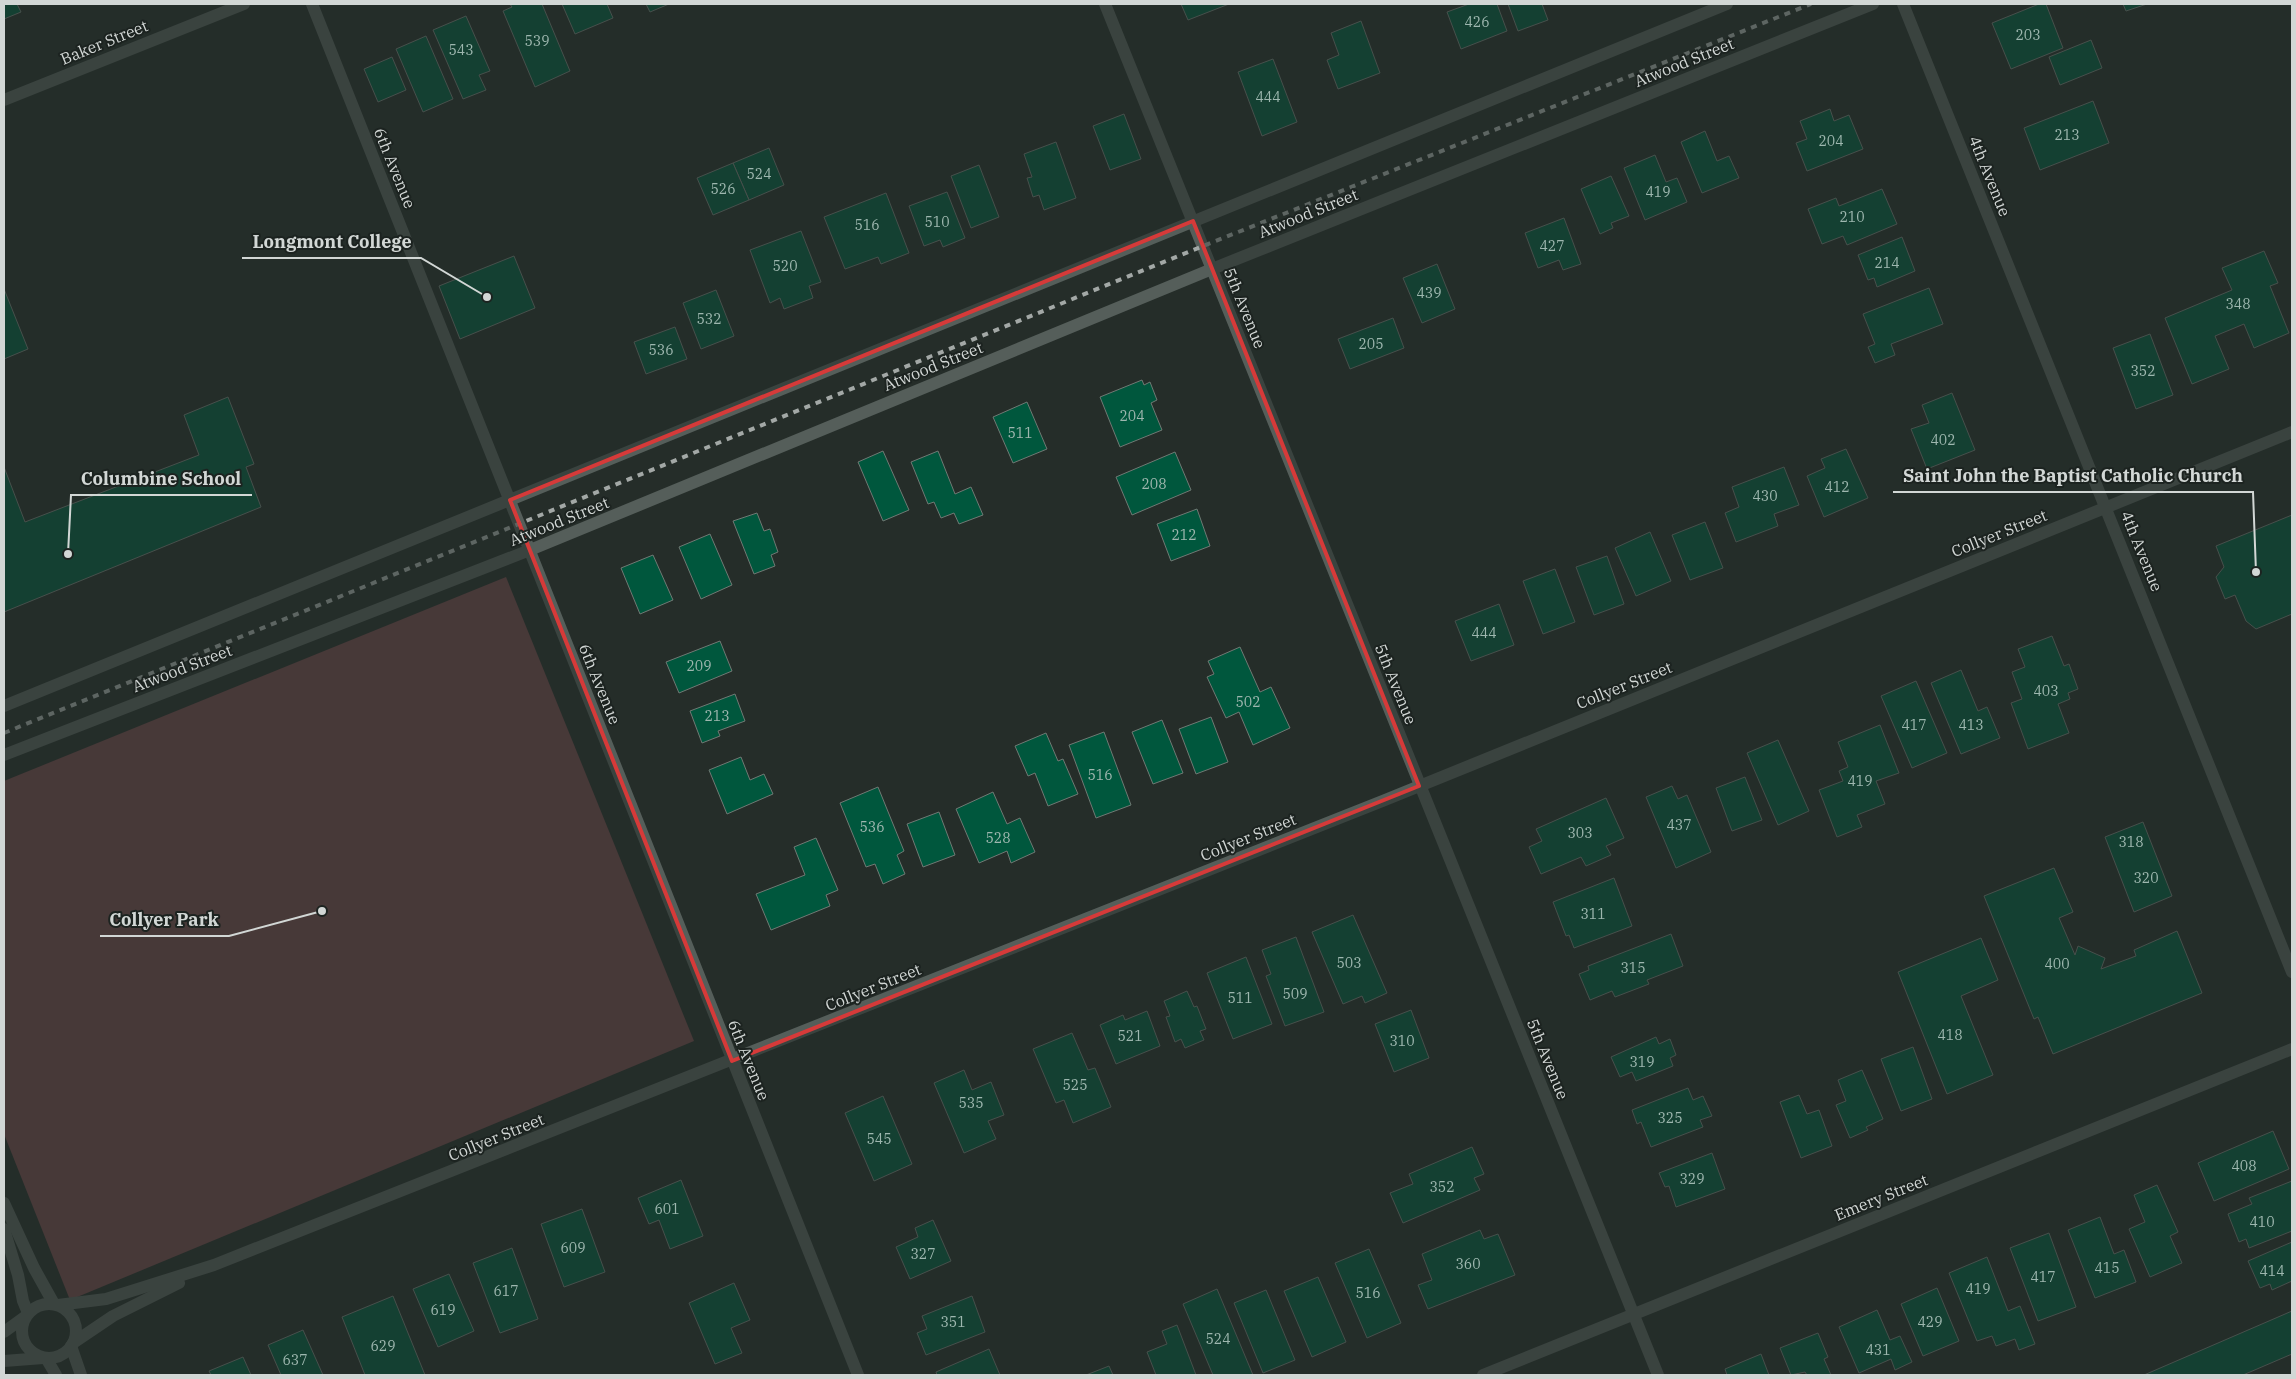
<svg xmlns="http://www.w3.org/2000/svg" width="2296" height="1379" font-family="'IBM Plex Serif',serif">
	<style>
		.green { fill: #72474a }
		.building { fill: #00573d; stroke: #707974 }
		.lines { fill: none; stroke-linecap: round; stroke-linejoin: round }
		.street { stroke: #555e5a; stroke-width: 12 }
		.secondary { stroke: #555e5a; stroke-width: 12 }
		.rail { stroke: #a3a8a6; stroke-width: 4; stroke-dasharray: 6 6; stroke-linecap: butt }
		.marked { fill: none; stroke: #d63a39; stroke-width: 4; stroke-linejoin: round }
		.labels { text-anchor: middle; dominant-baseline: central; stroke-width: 4; stroke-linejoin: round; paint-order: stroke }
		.number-label { font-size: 14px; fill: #9eb7af }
		.street-label { font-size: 16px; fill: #d2d7d5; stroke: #1c2320 }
		.leader { fill: none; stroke: #d2d7d5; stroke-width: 2 }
		.callout-dot { fill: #d2d7d5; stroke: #1c2320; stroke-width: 2 }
		.callout-label { font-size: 18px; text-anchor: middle; font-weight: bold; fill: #d2d7d5; stroke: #1c2320; stroke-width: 4; stroke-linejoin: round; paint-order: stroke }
	</style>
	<rect width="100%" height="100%" fill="#252d29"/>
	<path class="green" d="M506,577L694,1041L70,1300L4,1134V781Z"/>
	<g class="building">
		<path d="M4,4H17L21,12L4,19Z"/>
		<path d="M510,4H542L570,71L535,87L503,11L512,7Z"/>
		<path d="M562,4H607L613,18L575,34Z"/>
		<path d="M646,4H669L650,12Z"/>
		<path d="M1181,4H1229L1188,20Z"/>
		<path d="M1469,4H1497L1507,31L1461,49L1447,12Z"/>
		<path d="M1508,4H1542L1548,20L1518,31Z"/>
		<path d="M2039,4H2046L2063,48L2011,69L1992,23Z"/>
		<path d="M2123,4H2147L2126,11Z"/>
		<path d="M466,16L490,71L479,75L486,90L463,99L433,30Z"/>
		<path d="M1361,21L1380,73L1338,89L1327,60L1339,55L1331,33Z"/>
		<path d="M426,36L453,99L423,112L396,49Z"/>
		<path d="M2091,40L2102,68L2060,85L2049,57Z"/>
		<path d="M392,57L406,90L378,102L364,69Z"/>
		<path d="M1273,59L1297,122L1262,136L1238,72Z"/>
		<path d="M2093,101L2109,143L2040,170L2024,128Z"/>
		<path d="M1830,109L1834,121L1849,115L1863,149L1807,171L1796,143L1807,139L1800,121Z"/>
		<path d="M1124,114L1141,159L1110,170L1093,126Z"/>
		<path d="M1705,131L1717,161L1729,156L1739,178L1702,193L1681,142Z"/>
		<path d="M1056,142L1076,198L1044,210L1039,195L1033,197L1027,178L1032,177L1024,154Z"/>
		<path d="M769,148L784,185L749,200L733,163Z"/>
		<path d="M1655,155L1666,182L1677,178L1687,202L1645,220L1624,168Z"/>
		<path d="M733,163L749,200L713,215L697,178Z"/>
		<path d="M979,165L999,217L971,228L951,176Z"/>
		<path d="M1611,176L1629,216L1611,223L1613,228L1600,234L1581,189Z"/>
		<path d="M1882,189L1897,224L1847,245L1843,236L1822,244L1808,209L1836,198L1839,206Z"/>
		<path d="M947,192L965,238L943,247L940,240L924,246L909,206Z"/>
		<path d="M886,193L909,253L881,264L878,257L845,269L824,217Z"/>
		<path d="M1564,218L1581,264L1563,270L1559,260L1538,268L1525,233Z"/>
		<path d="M801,231L821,282L809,286L813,298L784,309L780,298L770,303L750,250Z"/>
		<path d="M1902,237L1915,271L1877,287L1874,278L1868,280L1858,255Z"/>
		<path d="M2264,251L2278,283L2270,286L2289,333L2254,348L2244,324L2215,336L2229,369L2192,384L2165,318L2232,290L2222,268Z"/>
		<path d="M514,256L535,308L460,339L439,286Z"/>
		<path d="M1437,264L1455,309L1422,323L1403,278Z"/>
		<path d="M1929,288L1943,324L1891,344L1895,355L1875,363L1868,347L1875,344L1863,314Z"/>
		<path d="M4,289L28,349L4,359Z"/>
		<path d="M716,290L734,336L701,349L683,303Z"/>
		<path d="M1393,318L1404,348L1350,369L1338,339Z"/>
		<path d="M675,327L687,359L646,374L634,342Z"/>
		<path d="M2150,334L2173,395L2136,409L2113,348Z"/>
		<path d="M1142,380L1144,385L1150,382L1157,400L1151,403L1162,430L1120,447L1100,397Z"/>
		<path d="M1952,393L1975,450L1927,469L1911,429L1929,423L1922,405Z"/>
		<path d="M228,397L254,464L246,467L261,507L4,612V467L25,522L199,455L184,415Z"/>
		<path d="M1027,402L1047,449L1013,463L993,417Z"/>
		<path d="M1846,449L1868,498L1824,517L1807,476L1825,468L1821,459Z"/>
		<path d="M883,451L909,510L883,521L858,462Z"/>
		<path d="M938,451L955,494L971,487L983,515L959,524L954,513L941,518L934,502L928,504L911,462Z"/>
		<path d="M1175,452L1191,490L1132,515L1116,477Z"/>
		<path d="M1784,467L1799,505L1774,514L1778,526L1736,542L1725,513L1739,507L1732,487Z"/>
		<path d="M1197,509L1210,546L1171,561L1157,524Z"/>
		<path d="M757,513L764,531L770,529L778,552L771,555L775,566L754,574L733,521Z"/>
		<path d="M2292,515V614L2256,629L2246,621L2235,595L2225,599L2216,577L2224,567L2216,546Z"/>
		<path d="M1705,522L1723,568L1690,580L1672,535Z"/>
		<path d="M1650,532L1671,581L1636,596L1615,548Z"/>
		<path d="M710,534L732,585L701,599L679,547Z"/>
		<path d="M653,555L673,600L640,614L621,568Z"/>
		<path d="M1607,556L1624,604L1594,615L1576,567Z"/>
		<path d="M1555,569L1575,622L1543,634L1523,581Z"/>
		<path d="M1499,604L1514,645L1471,661L1455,621Z"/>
		<path d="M2052,636L2064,666L2069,664L2078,689L2068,693L2070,699L2058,704L2069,733L2028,749L2011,703L2022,699L2012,672L2025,667L2018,649Z"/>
		<path d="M720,641L732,671L679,693L666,662Z"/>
		<path d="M1240,647L1260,692L1271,687L1290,728L1253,745L1239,712L1226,718L1207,677L1214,674L1208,661Z"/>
		<path d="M1961,670L1978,711L1987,707L2000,738L1961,754L1931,683Z"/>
		<path d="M1916,681L1947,753L1912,768L1881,696Z"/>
		<path d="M735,694L745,721L718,731L720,736L702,743L690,711Z"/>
		<path d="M1211,717L1228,762L1196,774L1179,729Z"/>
		<path d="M1162,720L1183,773L1153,784L1132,732Z"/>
		<path d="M1880,725L1899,773L1876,781L1885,804L1857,815L1862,827L1837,837L1819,790L1843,781L1839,771L1848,767L1838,742Z"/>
		<path d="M1104,732L1131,805L1096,818L1069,745Z"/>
		<path d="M1046,733L1058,761L1063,759L1078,794L1048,806L1035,773L1028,776L1015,746Z"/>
		<path d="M1778,740L1809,811L1778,825L1747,753Z"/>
		<path d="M741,757L750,780L764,774L773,794L727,814L709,770Z"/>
		<path d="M1745,777L1762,820L1732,831L1716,788Z"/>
		<path d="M1672,786L1678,799L1687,795L1711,852L1676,868L1646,797Z"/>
		<path d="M878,787L904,851L897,855L905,874L883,884L875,864L866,867L840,803Z"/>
		<path d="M993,792L1007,824L1020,818L1035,852L1011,863L1007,851L979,863L956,809Z"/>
		<path d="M1606,798L1624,838L1606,846L1611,855L1586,866L1581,857L1541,874L1529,847L1542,841L1536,829Z"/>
		<path d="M939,812L955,855L923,867L907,824Z"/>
		<path d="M2143,822L2172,896L2134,912L2105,837Z"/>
		<path d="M816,838L838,890L826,895L830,906L771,930L756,894L805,875L794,847Z"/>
		<path d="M2054,868L2073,912L2059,918L2075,955L2078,946L2105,958L2101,969L2136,956L2134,950L2177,931L2202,993L2053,1054L2038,1017L2034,1019L1984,896Z"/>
		<path d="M1614,878L1632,926L1574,948L1569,935L1566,936L1553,902Z"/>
		<path d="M1353,915L1387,993L1365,1003L1362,996L1343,1004L1312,932Z"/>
		<path d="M1671,934L1683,966L1647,980L1649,984L1615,997L1612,991L1590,1000L1579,974L1589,970L1588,966Z"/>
		<path d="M1296,937L1324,1012L1285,1026L1266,976L1271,974L1262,950Z"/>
		<path d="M1981,938L1998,980L1961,996L1993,1075L1947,1094L1898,972Z"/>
		<path d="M1246,957L1272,1024L1233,1039L1207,973Z"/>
		<path d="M1187,991L1194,1007L1197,1006L1206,1029L1200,1031L1204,1040L1185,1048L1181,1039L1175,1042L1166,1017L1170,1016L1164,1001Z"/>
		<path d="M1411,1010L1429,1058L1394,1072L1375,1024Z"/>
		<path d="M1147,1011L1160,1046L1116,1064L1100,1025L1123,1015L1125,1020Z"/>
		<path d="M1072,1033L1088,1070L1095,1068L1111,1107L1073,1123L1064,1100L1056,1103L1033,1049Z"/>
		<path d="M1656,1037L1659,1044L1670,1039L1676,1055L1670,1058L1673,1066L1636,1081L1632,1072L1620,1077L1611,1057Z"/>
		<path d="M1913,1047L1932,1099L1901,1111L1881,1059Z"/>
		<path d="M964,1070L972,1090L991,1082L1004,1115L988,1121L996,1139L964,1153L934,1083Z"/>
		<path d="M1862,1070L1883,1119L1866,1127L1868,1130L1850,1138L1836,1105L1846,1101L1838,1080Z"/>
		<path d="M1688,1088L1693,1100L1703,1096L1712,1116L1700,1120L1703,1127L1651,1147L1641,1122L1637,1124L1632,1110Z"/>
		<path d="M1799,1095L1807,1114L1819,1110L1832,1146L1801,1158L1780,1102Z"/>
		<path d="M883,1096L912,1164L874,1181L845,1113Z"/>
		<path d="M2273,1131L2289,1169L2214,1201L2198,1163Z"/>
		<path d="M1472,1147L1484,1174L1474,1178L1480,1190L1403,1223L1390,1193L1413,1184L1409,1174Z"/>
		<path d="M1712,1153L1725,1189L1676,1207L1669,1186L1665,1187L1659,1173Z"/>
		<path d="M681,1180L703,1236L670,1249L659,1220L649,1224L638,1198Z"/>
		<path d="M2292,1181V1231L2249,1248L2246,1239L2239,1242L2228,1214L2252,1204L2249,1198Z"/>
		<path d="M2157,1185L2178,1232L2170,1236L2182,1263L2150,1277L2129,1229L2145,1222L2134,1195Z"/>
		<path d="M582,1209L605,1272L564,1287L541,1224Z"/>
		<path d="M2100,1217L2114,1254L2124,1250L2136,1282L2095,1298L2068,1230Z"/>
		<path d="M933,1220L951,1261L910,1279L896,1247L918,1237L915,1228Z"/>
		<path d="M1480,1230L1484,1239L1498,1234L1515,1275L1428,1309L1418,1285L1432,1280L1422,1254Z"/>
		<path d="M2049,1233L2076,1307L2038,1321L2010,1248Z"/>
		<path d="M2292,1242V1281L2272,1290L2270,1284L2260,1288L2248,1261Z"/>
		<path d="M512,1248L538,1319L500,1333L473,1263Z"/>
		<path d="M1369,1249L1401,1323L1367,1338L1335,1263Z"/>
		<path d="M1987,1257L2008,1311L2020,1306L2035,1344L2019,1350L2015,1339L1996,1346L1992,1336L1977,1341L1949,1273Z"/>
		<path d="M449,1274L474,1331L438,1347L413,1289Z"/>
		<path d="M1318,1277L1346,1342L1312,1357L1284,1291Z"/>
		<path d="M734,1283L750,1320L731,1328L742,1353L715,1364L689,1303Z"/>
		<path d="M1937,1288L1959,1341L1923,1356L1901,1304Z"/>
		<path d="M1217,1289L1253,1375H1213L1183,1304Z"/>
		<path d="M1266,1290L1295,1360L1263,1373L1234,1303Z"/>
		<path d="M393,1296L425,1375H365L342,1317Z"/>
		<path d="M972,1296L985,1332L926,1355L917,1333L927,1329L922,1316Z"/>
		<path d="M1877,1310L1890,1340L1900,1336L1912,1362L1895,1370L1891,1359L1859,1373L1839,1327Z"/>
		<path d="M2292,1311V1354L2243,1375H2144Z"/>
		<path d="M1177,1325L1196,1375H1156L1147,1352L1167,1344L1162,1331Z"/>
		<path d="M303,1330L323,1375H281L268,1345Z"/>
		<path d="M1818,1333L1828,1357L1824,1359L1831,1375H1807L1805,1372L1791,1375L1780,1348Z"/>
		<path d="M989,1349L1000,1375H937L936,1372Z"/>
		<path d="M1761,1354L1769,1375H1727L1725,1369Z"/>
		<path d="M243,1357L251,1375H211L209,1371Z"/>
		<path d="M1109,1366L1113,1375H1086Z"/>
	</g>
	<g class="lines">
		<g class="street">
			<path d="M312,4L858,1375"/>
			<path d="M1105,4L1658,1375"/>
			<path d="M1903,4L2292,972"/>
			<path d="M4,100L244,4"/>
			<path d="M4,706L1727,4"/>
			<path d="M4,755L530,550L1212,269L1873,4"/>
			<path d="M1483,1375L2292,1049"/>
		</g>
		<g class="secondary">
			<path d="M4,1203L34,1268L54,1304"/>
			<path d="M4,1229L18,1275L23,1301L28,1313"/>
			<circle cx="49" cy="1331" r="27"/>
			<path d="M58,1305L106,1299L214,1265L1385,800L2292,432"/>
			<path d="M4,1332L26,1316"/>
			<path d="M73,1343L113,1316L179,1283"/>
			<path d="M71,1346L81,1375"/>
			<path d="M46,1358L56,1375"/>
			<path d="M4,1361L43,1358"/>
		</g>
		<path class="rail" d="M4,733L1203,246L1811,4"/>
	</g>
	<path d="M0 0H2296V1379H0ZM1193,221L1419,786L732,1061L510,500Z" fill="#252d29" fill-opacity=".55" fill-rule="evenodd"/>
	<path class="marked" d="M1193,221L1419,786L732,1061L510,500Z"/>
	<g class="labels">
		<g class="number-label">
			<text x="1477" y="22">426</text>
			<text x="2028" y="35">203</text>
			<text x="537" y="41">539</text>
			<text x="461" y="50">543</text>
			<text x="1268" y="97">444</text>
			<text x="2067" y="135">213</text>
			<text x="1831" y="141">204</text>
			<text x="759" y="174">524</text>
			<text x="723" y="189">526</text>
			<text x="1658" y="192">419</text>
			<text x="1852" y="217">210</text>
			<text x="937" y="222">510</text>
			<text x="867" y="225">516</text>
			<text x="1552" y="246">427</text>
			<text x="1887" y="263">214</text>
			<text x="785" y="266">520</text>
			<text x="1429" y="293">439</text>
			<text x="2238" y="304">348</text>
			<text x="709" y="319">532</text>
			<text x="1371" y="344">205</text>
			<text x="661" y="350">536</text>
			<text x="2143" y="371">352</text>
			<text x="1132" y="416">204</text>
			<text x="1020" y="433">511</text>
			<text x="1943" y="440">402</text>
			<text x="1154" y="484">208</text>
			<text x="1837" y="487">412</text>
			<text x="1765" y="496">430</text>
			<text x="1184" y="535">212</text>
			<text x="1484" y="633">444</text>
			<text x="699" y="666">209</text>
			<text x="2046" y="691">403</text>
			<text x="1248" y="702">502</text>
			<text x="717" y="716">213</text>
			<text x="1914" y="725">417</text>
			<text x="1971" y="725">413</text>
			<text x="1100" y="775">516</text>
			<text x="1860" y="781">419</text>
			<text x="1679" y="825">437</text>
			<text x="872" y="827">536</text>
			<text x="1580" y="833">303</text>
			<text x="998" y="838">528</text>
			<text x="2131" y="842">318</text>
			<text x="2146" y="878">320</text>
			<text x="1593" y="914">311</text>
			<text x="1349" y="963">503</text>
			<text x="2057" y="964">400</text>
			<text x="1633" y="968">315</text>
			<text x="1295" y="994">509</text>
			<text x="1240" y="998">511</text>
			<text x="1950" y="1035">418</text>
			<text x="1130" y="1036">521</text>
			<text x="1402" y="1041">310</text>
			<text x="1642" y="1062">319</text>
			<text x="1075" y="1085">525</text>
			<text x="971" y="1103">535</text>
			<text x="1670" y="1118">325</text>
			<text x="879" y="1139">545</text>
			<text x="2244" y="1166">408</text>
			<text x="1692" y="1179">329</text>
			<text x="1442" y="1187">352</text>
			<text x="667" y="1209">601</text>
			<text x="2262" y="1222">410</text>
			<text x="573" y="1248">609</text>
			<text x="923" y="1254">327</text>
			<text x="1468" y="1264">360</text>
			<text x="2107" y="1268">415</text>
			<text x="2272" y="1271">414</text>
			<text x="2043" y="1277">417</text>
			<text x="1978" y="1289">419</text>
			<text x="506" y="1291">617</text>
			<text x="1368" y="1293">516</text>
			<text x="443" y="1310">619</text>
			<text x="953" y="1322">351</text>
			<text x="1930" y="1322">429</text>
			<text x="1218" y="1339">524</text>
			<text x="383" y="1346">629</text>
			<text x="1878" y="1350">431</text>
			<text x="295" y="1360">637</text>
		</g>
		<g class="street-label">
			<text transform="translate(104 42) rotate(-22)">Baker Street</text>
			<text transform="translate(1684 62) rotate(-22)">Atwood Street</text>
			<text transform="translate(395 168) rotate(68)">6th Avenue</text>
			<text transform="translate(1990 176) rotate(68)">4th Avenue</text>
			<text transform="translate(1308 213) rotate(-22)">Atwood Street</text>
			<text transform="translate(1245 308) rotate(68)">5th Avenue</text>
			<text transform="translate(933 366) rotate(-22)">Atwood Street</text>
			<text transform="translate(559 521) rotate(-22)">Atwood Street</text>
			<text transform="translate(1999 533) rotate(-22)">Collyer Street</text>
			<text transform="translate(2142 551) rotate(68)">4th Avenue</text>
			<text transform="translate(182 668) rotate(-21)">Atwood Street</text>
			<text transform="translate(600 684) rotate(68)">6th Avenue</text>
			<text transform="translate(1396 684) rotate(68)">5th Avenue</text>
			<text transform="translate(1624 685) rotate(-22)">Collyer Street</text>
			<text transform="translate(1248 837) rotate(-22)">Collyer Street</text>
			<text transform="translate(873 987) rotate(-22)">Collyer Street</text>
			<text transform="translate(1548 1059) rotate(68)">5th Avenue</text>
			<text transform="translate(749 1060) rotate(68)">6th Avenue</text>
			<text transform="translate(496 1137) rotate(-22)">Collyer Street</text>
			<text transform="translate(1881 1197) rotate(-22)">Emery Street</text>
		</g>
	</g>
	<path class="leader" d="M487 297L421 258H242M2256 572L2253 492H1893M68 554L71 495H252M322 911L229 936H100"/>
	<g class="callout-dot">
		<circle cx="487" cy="297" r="5"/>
		<circle cx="2256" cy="572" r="5"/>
		<circle cx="68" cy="554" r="5"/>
		<circle cx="322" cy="911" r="5"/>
	</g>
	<g class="callout-label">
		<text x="332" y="248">Longmont College</text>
		<text x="2073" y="482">Saint John the Baptist Catholic Church</text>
		<text x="161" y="485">Columbine School</text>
		<text x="164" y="926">Collyer Park</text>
	</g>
	<rect width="2296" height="1379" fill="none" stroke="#d2d7d5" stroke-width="10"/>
</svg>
